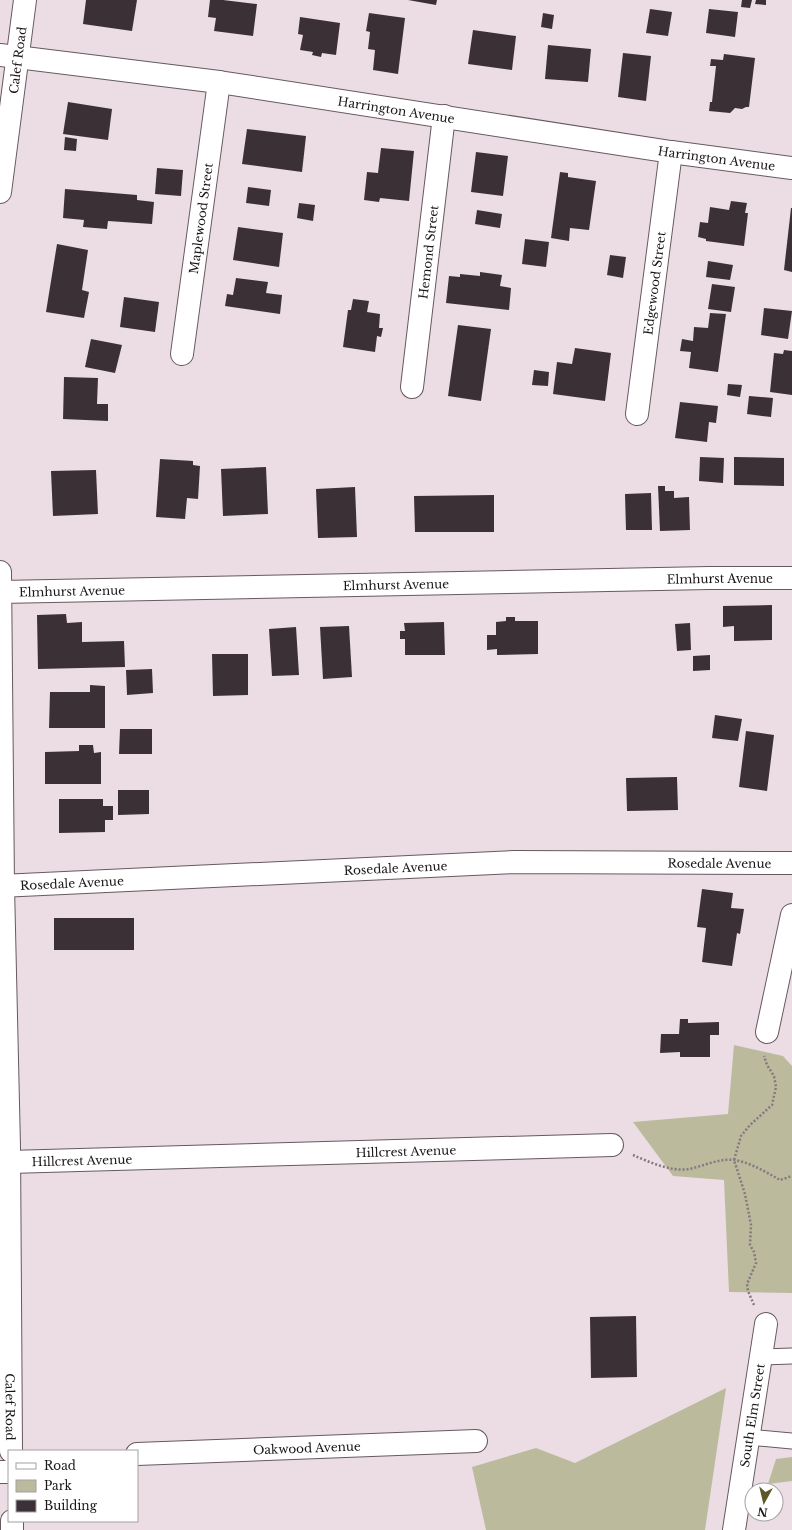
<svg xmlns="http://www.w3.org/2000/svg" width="792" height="1530" font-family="'Libre Baskerville',serif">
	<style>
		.green { fill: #bbba9d }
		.building { fill: #3c3037 }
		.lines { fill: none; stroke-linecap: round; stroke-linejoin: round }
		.service-casing { stroke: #665960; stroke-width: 17 }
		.minor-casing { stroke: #665960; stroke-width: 24 }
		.secondary-casing { stroke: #665960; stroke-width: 24 }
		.path { stroke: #83797f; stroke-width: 2.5; stroke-dasharray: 2 2; stroke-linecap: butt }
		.service { stroke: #fff; stroke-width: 15 }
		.minor { stroke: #fff; stroke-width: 22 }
		.secondary { stroke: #fff; stroke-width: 22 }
		.labels { text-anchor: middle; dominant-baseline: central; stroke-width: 4; stroke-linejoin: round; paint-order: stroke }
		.street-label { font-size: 12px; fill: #1a1518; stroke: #fff }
	</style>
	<rect width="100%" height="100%" fill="#ecdde5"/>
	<g class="green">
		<path d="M734,1045L783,1056L792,1066V1293L729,1292L724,1180L673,1176L633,1122L728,1114Z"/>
		<path d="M726,1388L705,1530H486L472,1467L536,1448L575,1463Z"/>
		<path d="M792,1457V1481L768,1484L776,1459Z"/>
	</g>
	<g class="building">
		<path d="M86,0H137L132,31L83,24Z"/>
		<path d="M210,0H223L257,4L253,36L214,31L216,18L208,17Z"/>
		<path d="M408,0H437L436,5Z"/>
		<path d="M742,0H752L750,8L741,7Z"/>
		<path d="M756,0H766V5L755,4Z"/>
		<path d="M650,9L672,12L668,36L646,33Z"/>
		<path d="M709,9L738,12L735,37L706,33Z"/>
		<path d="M369,13L405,18L398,74L373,70L375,50L368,49L370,32L366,31Z"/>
		<path d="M543,13L554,15L552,29L541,27Z"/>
		<path d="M300,17L340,23L336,55L322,53L321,57L312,55L313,52L300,50L303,35L298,34Z"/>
		<path d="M473,30L516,36L512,70L468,64Z"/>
		<path d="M548,45L591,49L588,82L545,79Z"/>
		<path d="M623,53L651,56L646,101L618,97Z"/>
		<path d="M724,54L755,58L749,107H746L742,109L735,108L730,113L709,111L710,102H712L716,66H710L711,59L723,60Z"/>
		<path d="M68,102L112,109L108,140L63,134Z"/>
		<path d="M247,129L306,136L302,172L242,164Z"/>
		<path d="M65,137L77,139L76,151L64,150Z"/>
		<path d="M381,148L414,151L409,201L380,198L379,202L364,200L367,172L378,173Z"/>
		<path d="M476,152L508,156L503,196L471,192Z"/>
		<path d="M157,168L183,170L181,196L155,194Z"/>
		<path d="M560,172L568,173V177L596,181L589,230L570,228L569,241L551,238Z"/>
		<path d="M248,187L271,190L269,206L246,203Z"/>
		<path d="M65,189L137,195V200L154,202L152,224L108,221L107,229L83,227L84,220L63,218Z"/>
		<path d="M731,201L747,203L745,213H748L744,246L706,241V239L698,237L700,222L708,223L710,207L729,210Z"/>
		<path d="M299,203L315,205L313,221L297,218Z"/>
		<path d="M791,208H792V272L784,270Z"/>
		<path d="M477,210L502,214L500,228L475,224Z"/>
		<path d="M238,227L283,233L279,267L233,260Z"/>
		<path d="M525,239L549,242L546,267L522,264Z"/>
		<path d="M57,244L88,250L82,290L89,292L84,318L46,312Z"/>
		<path d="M610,255L626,257L623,278L607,275Z"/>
		<path d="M708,261L733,265L730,280L706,277Z"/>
		<path d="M480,272L502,275L500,286L511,288L509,310L446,303L449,276L460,277V274L480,276Z"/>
		<path d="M236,278L268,282L266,293L282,295L280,314L225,306L227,294L233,295Z"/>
		<path d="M712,284L735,287L731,312L708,309Z"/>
		<path d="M124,297L159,302L155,332L120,327Z"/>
		<path d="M353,299L369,301L367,312L380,314L379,328H383L381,337L377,336L375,352L343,347L348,310H351Z"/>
		<path d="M764,308L792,311L788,339L761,335Z"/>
		<path d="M710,313L726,314L718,372L689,368L691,352L680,351L682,339L693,341L694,327L708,328Z"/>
		<path d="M458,325L491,329L481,401L448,396Z"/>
		<path d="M91,339L122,345L115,373L85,367Z"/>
		<path d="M575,348L611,353L605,401L553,394L557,362L572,364Z"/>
		<path d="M784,350L792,351V395L770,392L774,353L783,354Z"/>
		<path d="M534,370L549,372L548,386L532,385Z"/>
		<path d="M64,377L98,378L97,404H108V421L63,419Z"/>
		<path d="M728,384L742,385L740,397L727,395Z"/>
		<path d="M749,396L773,398L771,417L747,414Z"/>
		<path d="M680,402L718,406L716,423L709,422L707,442L675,438Z"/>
		<path d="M700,457L724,458L723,483L699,481Z"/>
		<path d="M734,457L784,458V486L734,485Z"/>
		<path d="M160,459L193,461V465L200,466L198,499L187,498L185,519L156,517Z"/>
		<path d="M266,467L268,514L223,516L221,469Z"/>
		<path d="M96,470L98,514L53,516L51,471Z"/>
		<path d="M658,486H665V491H674V498L689,497L690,530L660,531Z"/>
		<path d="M355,487L357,537L318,538L316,489Z"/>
		<path d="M651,493L652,530H626L625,494Z"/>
		<path d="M494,495V532H415L414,496Z"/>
		<path d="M772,605V640L734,641V626L723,627V606Z"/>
		<path d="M66,614L67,623L82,622V642L124,641L125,667L38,669L37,615Z"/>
		<path d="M506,617H515V621H538V654L497,655V649L487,650V635H496V622L506,621Z"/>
		<path d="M444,622L445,655H405V639H400V631H405L404,623Z"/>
		<path d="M690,623L691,650L677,651L675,624Z"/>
		<path d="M349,626L352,677L323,679L320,627Z"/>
		<path d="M296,627L299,675L272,676L269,629Z"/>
		<path d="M212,654H248V695L213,696Z"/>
		<path d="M710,655V670L693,671V656Z"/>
		<path d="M152,669L153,693L127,695L126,670Z"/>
		<path d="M90,685L105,686V728H49L50,692H90Z"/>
		<path d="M715,715L742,719L738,741L712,738Z"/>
		<path d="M120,729H152V754H119Z"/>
		<path d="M746,731L774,735L767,791L739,787Z"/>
		<path d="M79,745H93L94,753L101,752V784H45V752L79,751Z"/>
		<path d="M677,777L678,810L627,811L626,778Z"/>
		<path d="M118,790H149V814L118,815Z"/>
		<path d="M59,799H103V806H113V820H105V832L59,833Z"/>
		<path d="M702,889L733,893L731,908L744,909L740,934L737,933L732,966L702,962L706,928L697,927Z"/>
		<rect x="54" y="918" width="80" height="32"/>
		<path d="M680,1019H688V1023L719,1022V1035H710V1057H680V1052L660,1053L661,1034H679Z"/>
		<path d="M636,1316L637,1377L591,1378L590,1317Z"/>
	</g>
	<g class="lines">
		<g class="service-casing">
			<g id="service">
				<path d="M761,1357L792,1356"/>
				<path d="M748,1437L792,1441"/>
			</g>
		</g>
		<g class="minor-casing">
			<g id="minor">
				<path id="s1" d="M0,55L219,82L671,152L792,168"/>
				<path id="s2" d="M182,354L219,82"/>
				<path id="s3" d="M412,387L444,116"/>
				<path id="s4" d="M637,414L671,152"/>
				<path id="s5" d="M0,592L709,578H792"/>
				<path id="s6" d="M0,886L514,862L792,863"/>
				<path d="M767,1032L792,915"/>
				<path id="s7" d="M9,1162L612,1145"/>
				<path id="s8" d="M137,1454L476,1441"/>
				<path d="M0,1472H9"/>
				<path id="s9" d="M734,1530L766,1324"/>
			</g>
		</g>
		<g class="secondary-casing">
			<g id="secondary">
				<path id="s10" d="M0,192L25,0"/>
				<path id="s11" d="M0,572L3,886L9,1147L11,1451"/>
				<path d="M12,1521V1530"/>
			</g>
		</g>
		<g class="path">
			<path d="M633,1155C649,1162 671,1172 689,1169C704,1166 719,1158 735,1160C751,1163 766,1172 780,1180L792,1176"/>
			<path d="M754,1305L748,1291L747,1284L756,1263L754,1252L750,1245L751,1225L745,1194L734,1160L741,1136L750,1125L772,1105L776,1087L774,1076L767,1065L764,1056"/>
		</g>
		<use href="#service" class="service"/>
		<use href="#minor" class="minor"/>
		<use href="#secondary" class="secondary"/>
	</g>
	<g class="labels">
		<g class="street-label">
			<text stroke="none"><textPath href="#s10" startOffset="133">Calef Road</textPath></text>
			<text stroke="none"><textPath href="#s1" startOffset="400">Harrington Avenue</textPath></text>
			<text stroke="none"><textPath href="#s1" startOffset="724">Harrington Avenue</textPath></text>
			<text stroke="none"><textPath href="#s2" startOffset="137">Maplewood Street</textPath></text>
			<text stroke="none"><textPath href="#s3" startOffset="136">Hemond Street</textPath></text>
			<text stroke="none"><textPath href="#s4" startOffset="132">Edgewood Street</textPath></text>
			<text stroke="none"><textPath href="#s5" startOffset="720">Elmhurst Avenue</textPath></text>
			<text stroke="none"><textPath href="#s5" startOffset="396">Elmhurst Avenue</textPath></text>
			<text stroke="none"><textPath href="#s5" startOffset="72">Elmhurst Avenue</textPath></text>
			<text stroke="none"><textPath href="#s6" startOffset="720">Rosedale Avenue</textPath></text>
			<text stroke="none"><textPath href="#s6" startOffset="396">Rosedale Avenue</textPath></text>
			<text stroke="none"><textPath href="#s6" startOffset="72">Rosedale Avenue</textPath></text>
			<text stroke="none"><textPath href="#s7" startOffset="397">Hillcrest Avenue</textPath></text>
			<text stroke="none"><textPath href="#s7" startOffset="73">Hillcrest Avenue</textPath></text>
			<text stroke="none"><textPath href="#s11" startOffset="835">Calef Road</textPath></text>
			<text stroke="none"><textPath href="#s9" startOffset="116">South Elm Street</textPath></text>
			<text stroke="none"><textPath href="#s8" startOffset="170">Oakwood Avenue</textPath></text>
		</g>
	</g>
	<rect x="8" y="1450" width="130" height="72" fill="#ffffff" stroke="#a3a1a3"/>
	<rect x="16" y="1463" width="20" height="6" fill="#ffffff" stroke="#a3a1a3"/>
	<text x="44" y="1470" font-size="12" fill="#1a1518">Road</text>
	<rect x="16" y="1480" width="20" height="12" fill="#bbba9d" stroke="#a3a1a3"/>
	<text x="44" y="1490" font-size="12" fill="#1a1518">Park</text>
	<rect x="16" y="1500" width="20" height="12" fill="#3c3037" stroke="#a3a1a3"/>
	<text x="44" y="1510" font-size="12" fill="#1a1518">Building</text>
	<g transform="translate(764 1502) rotate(188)"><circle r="19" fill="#ffffff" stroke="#a3a1a3"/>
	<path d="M0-3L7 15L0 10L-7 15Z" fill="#5c5926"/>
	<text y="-6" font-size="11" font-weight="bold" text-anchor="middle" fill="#1a1518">N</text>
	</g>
</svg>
